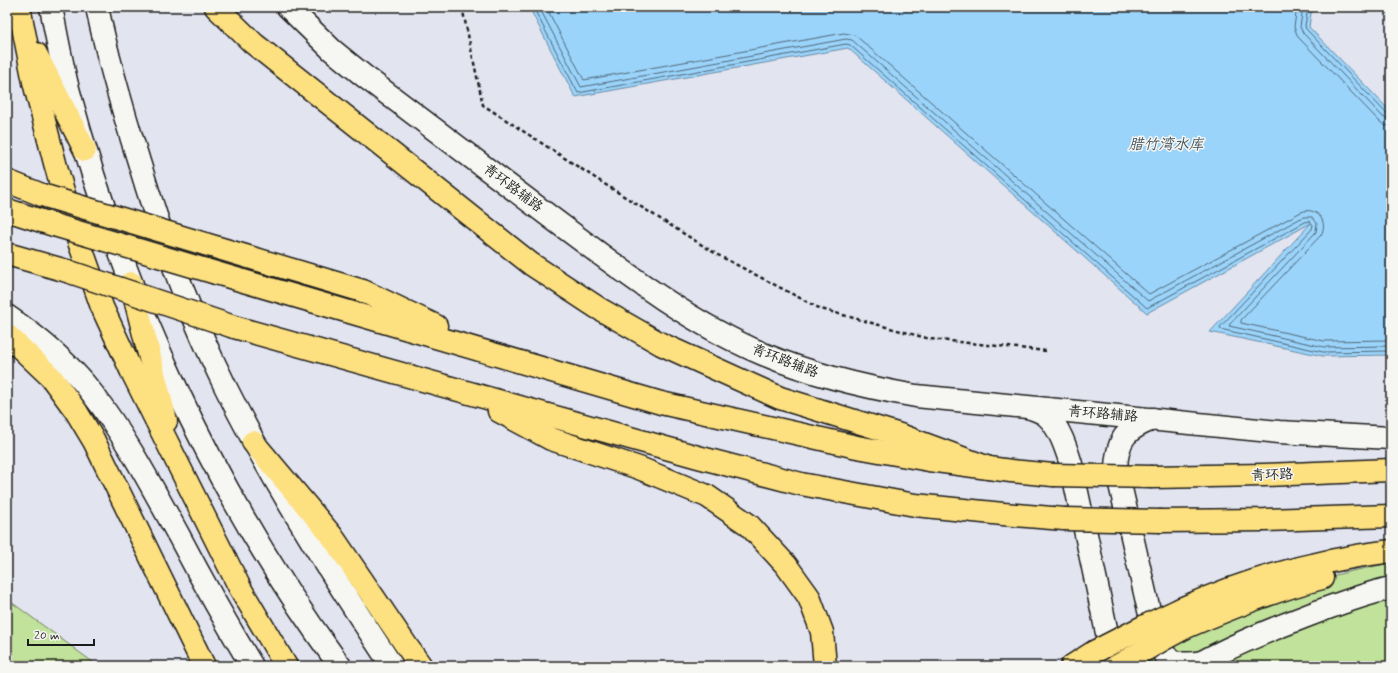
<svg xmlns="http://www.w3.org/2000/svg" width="1398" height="673" font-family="Mynerve,'LXGW WenKai TC',sans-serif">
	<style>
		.green { fill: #c1e29b; stroke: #6e7f5c }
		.water { fill: #9bd4fb; stroke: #688aa2 }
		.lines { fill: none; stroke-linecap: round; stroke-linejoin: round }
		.shore { stroke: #4f6675; stroke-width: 1 }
		.street-casing { stroke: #1c1c1c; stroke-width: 25 }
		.secondary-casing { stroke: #1c1c1c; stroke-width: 25 }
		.primary-casing { stroke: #1c1c1c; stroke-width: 25 }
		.path { stroke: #1c1c1c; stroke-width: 2.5; stroke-dasharray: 4 3; stroke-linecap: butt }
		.street { stroke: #f6f6f2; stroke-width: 22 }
		.secondary { stroke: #f6f6f2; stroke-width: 22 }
		.primary { stroke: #fde080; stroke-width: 22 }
		.primary-bridge-casing { stroke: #1c1c1c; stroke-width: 25; stroke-linecap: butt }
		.primary-bridge { stroke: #fde080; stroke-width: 22 }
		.labels { text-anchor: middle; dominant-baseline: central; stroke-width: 3; stroke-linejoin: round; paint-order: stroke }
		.street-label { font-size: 14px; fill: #1c1c1c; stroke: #f6f6f2 }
		.water-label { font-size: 15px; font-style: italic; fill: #42535f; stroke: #f6f6f2 }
	</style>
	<rect width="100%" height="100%" fill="#e2e4f0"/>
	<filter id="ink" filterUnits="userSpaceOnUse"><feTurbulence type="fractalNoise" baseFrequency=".025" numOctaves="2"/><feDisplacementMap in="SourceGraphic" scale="8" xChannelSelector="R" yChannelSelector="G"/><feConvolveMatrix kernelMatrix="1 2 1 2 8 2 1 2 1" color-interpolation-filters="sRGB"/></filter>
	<g filter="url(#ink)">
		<g class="green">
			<path d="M1391,563V666H1117L1299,584L1352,571Z"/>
			<path d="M7,599L98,666H7Z"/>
		</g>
		<path class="water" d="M529,7H1312L1309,27L1391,112V355L1323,356L1210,332L1311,223L1147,313L848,48L575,97Z"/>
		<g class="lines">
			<g class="shore">
				<path d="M533,7L578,93L846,44L850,45L1147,308L1305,222L1310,221L1313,225L1312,229L1220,327V329L1323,352L1391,351"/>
				<path d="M539,7L581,87L846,39L852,40L1148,301L1303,217H1312L1317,223L1316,232L1230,324L1229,326L1324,347L1391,346"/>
				<path d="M546,7L584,80L844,33L855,35L1149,294L1301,212C1316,206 1329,221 1321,235L1241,320V323L1324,341L1391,340"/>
				<path d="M1297,7L1294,27L1298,37L1379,121L1384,125L1391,126"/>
				<path d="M1303,7L1300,27L1303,33L1383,117L1391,120"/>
				<path d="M1308,7L1305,26L1306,29L1386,113L1391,115"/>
			</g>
			<g class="street-casing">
				<g id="street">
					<path d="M288,7L332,50L364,76C427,124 490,171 553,219C620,269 686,321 763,354C813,375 864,387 916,396L1279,432L1391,438"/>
					<path d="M7,316C38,337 69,363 92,393C126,437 152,487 179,536C202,580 226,623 252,666"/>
					<path d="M1031,408C1036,410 1042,412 1046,415C1059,426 1066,448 1071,464L1114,666"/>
					<path d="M1153,419C1126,429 1118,438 1116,467L1154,632C1164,661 1172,667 1203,662"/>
					<path d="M1195,666C1230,646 1267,631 1304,617C1332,606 1361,595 1391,588"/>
				</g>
			</g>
			<g class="secondary-casing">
				<g id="secondary">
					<path d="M51,7C56,33 61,60 67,85C122,293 213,493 340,666"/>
					<path d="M97,7C108,60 123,111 139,162C162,239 191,318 227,390C275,486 333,577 392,666"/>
				</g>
			</g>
			<g class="primary-casing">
				<g id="primary">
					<path d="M19,7L34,82L55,163L71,219L102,307L131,370L240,588L286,666"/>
					<path d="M216,7L253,43L531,264L598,308L661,344L780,398L900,435L989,468"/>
					<path d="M36,54L85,150"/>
					<path d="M7,181L42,195"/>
					<path d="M7,210L54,225"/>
					<path d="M205,244L363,291L436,326"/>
					<path d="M7,254L67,271"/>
					<path d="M216,273L661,403L857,447L929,460L1011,471L1053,475"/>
					<path d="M131,283L166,421"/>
					<path d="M234,327L698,457L801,484L915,505L1003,514L1064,519"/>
					<path d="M7,335L51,377L76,411L94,441L204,666"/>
					<path d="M499,411L551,439L639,468L707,496L749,525L786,565L809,597L822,632L825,666"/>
					<path d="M253,442L332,536L408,648L421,666"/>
					<path d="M1152,477L1264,475L1391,470"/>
					<path d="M1161,521L1265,520L1391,516"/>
					<path d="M1181,609C1247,579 1320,560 1391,551"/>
					<path d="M1186,627C1231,608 1275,590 1322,578"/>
					<path d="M1072,666L1094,652"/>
				</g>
			</g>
			<path class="path" d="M462,7L483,105L606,185L718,255L821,309L930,339L1047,351"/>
			<use href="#street" class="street"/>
			<use href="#secondary" class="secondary"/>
			<use href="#primary" class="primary"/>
			<g class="primary-bridge-casing">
				<g id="primary-bridge">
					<path d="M42,195L205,244"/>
					<path d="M54,225L216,273"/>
					<path d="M67,271L234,327"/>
					<path d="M1053,475L1152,477"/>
					<path d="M1064,519L1161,521"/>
					<path d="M1094,652L1145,626L1181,609"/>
					<path d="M1117,666L1164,639L1186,627"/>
				</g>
			</g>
			<use href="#primary-bridge" class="primary-bridge"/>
		</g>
	</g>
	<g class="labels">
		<g class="street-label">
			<text transform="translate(513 188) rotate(37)">青环路辅路</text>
			<text transform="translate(785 361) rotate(21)">青环路辅路</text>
			<text transform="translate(1103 414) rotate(5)">青环路辅路</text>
			<text transform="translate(1272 475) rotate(-2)">青环路</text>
		</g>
		<g class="water-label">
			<text x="1166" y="145">腊竹湾水库</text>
		</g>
	</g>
	<rect width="1398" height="673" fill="none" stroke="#f6f6f2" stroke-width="24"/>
	<rect x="12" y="12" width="1374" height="649" fill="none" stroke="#1c1c1c" stroke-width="1.5" filter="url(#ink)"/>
	<path d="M28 639v6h66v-6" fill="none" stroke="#1c1c1c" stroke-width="2"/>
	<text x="34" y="639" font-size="12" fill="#1c1c1c" stroke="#f6f6f2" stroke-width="3" paint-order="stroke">20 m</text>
</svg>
